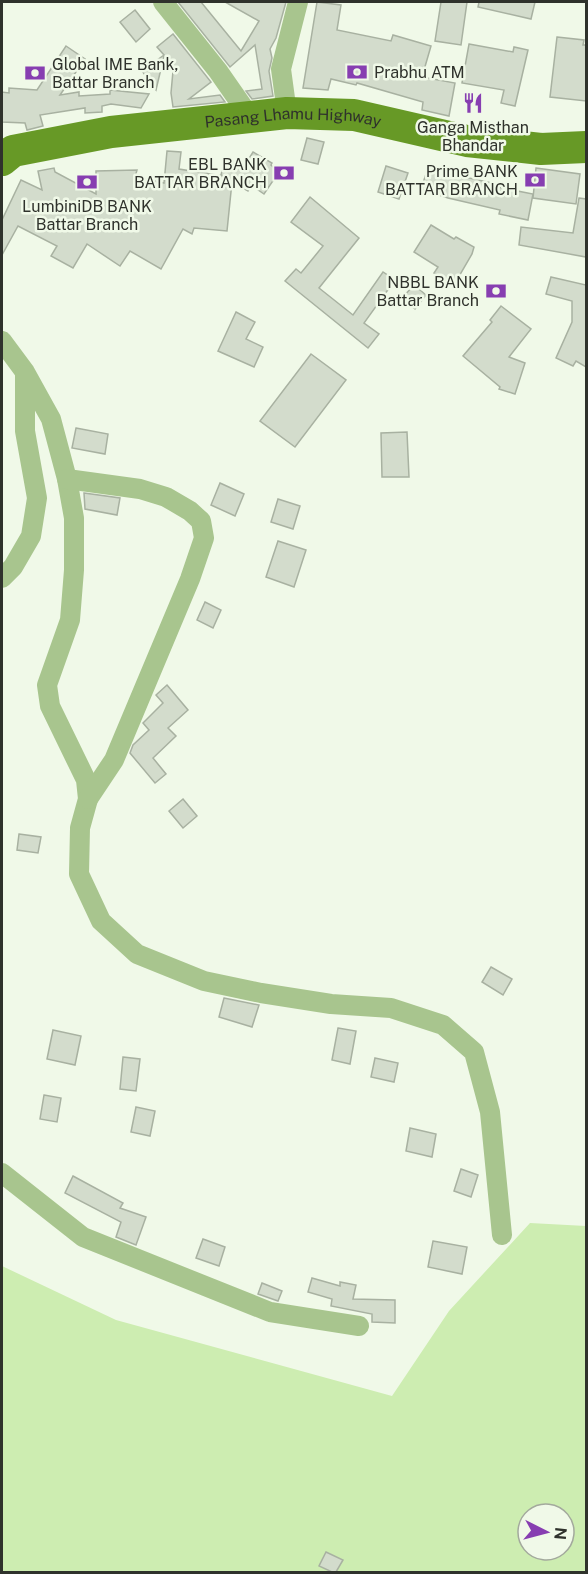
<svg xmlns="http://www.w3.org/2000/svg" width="588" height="1574" font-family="'Public Sans',sans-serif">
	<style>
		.green { fill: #cdedb1; fill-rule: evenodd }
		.building { fill: #d3dccc; stroke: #a8b1a1; stroke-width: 1.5 }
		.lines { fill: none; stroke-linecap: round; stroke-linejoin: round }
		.minor { stroke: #a8c58e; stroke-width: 20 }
		.primary { stroke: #679926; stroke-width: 32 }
		.labels { text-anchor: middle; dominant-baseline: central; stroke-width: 5; stroke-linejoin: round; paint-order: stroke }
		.poi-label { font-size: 16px; fill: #2f322c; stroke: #f0f9e8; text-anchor: end }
		.street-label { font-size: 16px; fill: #2f322c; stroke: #f0f9e8 }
	</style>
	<rect width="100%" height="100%" fill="#f0f9e8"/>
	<path class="green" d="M530,1223L586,1226V1572H2V1266L116,1320L392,1396L449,1311ZM528,1514H564V1550H528Z"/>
	<g class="building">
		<path d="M178,2H201L241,51L259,21L225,2H286L276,38L270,49L272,58L269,71L273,96L252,99L246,91L262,89L255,45L230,67Z"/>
		<path d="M317,2L341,5L337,30L391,41L393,35L431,46L422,77L455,83L449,116L422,110L423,102L357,83L356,85L331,79L328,90L303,88Z"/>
		<path d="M441,2H467L461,45L435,41Z"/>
		<path d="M479,2H535L531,19L478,7Z"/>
		<path d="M135,10L150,29L136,42L120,22Z"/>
		<path d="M173,34L211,82L189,99L220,95L225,102L173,107L171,93L173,71L170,70V59L169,61L164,56L156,90L142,71L164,55L157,47Z"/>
		<path d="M557,37L584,40L583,45H586V101L550,97Z"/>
		<path d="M469,44L513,52L514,47L528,50L515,106L501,103L504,90L462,83Z"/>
		<path d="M66,46L85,59L60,95L79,92V96L110,94V90L149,94L141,108L111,104L102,106V112L85,113V108L40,115L43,126L27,130L25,123L2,122V92L9,93V88L37,90Z"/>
		<path d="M307,138L324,142L318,164L301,160Z"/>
		<path d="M167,151L181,152L179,169L223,176L221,175L225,159L245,165L253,152L272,163L271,165L279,172L264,194L251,185L248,191L232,182L227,231L194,228L192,234L183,229L161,269L130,251L120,266L87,244L73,268L51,256L57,246L18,226L2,255V220L21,180L42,190L38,171L54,168L55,172L96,194V171L137,170L135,177L164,183Z"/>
		<path d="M386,166L408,173L399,199L378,192Z"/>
		<path d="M428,168L446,173L497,184V187L533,194L528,220L499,214L500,210L448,198L421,189Z"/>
		<path d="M536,168L580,174L576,204L533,198Z"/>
		<path d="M310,197L359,238L319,288L353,315L383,272L395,280L364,323L379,334L368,348L285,281L296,269L301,273L323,246L291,222Z"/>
		<path d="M579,198L586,199V257L519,245L521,227L573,233Z"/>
		<path d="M431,225L454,239L456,237L474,247L472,254L454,285L434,273L438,267L414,252Z"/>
		<path d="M551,277L586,285V367L576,361L573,366L556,358L572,322V301L546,294Z"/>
		<path d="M414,285L426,295L415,309L402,298Z"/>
		<path d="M501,306L531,329L509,357L525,363L515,394L499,389L500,387L463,356L492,322L490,320Z"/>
		<path d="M236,312L255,322L246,339L263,347L254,367L218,351Z"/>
		<path d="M311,354L346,380L295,447L260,421Z"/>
		<path d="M76,428L108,434L105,454L72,448Z"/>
		<path d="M407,432L409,477H382L381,433Z"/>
		<path d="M220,483L244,494L235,516L211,505Z"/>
		<path d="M84,493L120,498L117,515L85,509Z"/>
		<path d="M278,499L300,506L293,529L271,522Z"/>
		<path d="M278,541L306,550L294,587L266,577Z"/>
		<path d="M205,602L221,610L213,628L197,620Z"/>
		<path d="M167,685L188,710L168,728L176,736L153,758L166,774L155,783L130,753L133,745L149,730L143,723L163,703L156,695Z"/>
		<path d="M183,799L197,816L183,828L169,811Z"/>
		<path d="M19,834L41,837L38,853L17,850Z"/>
		<path d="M491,967L512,979L503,995L482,982Z"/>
		<path d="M224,998L259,1005L252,1027L219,1017Z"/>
		<path d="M338,1028L356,1031L350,1064L332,1060Z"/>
		<path d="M53,1030L81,1036L75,1065L47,1059Z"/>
		<path d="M123,1057L140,1059L136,1091L120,1089Z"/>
		<path d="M375,1058L398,1063L394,1082L371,1077Z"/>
		<path d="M44,1095L61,1098L57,1122L40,1119Z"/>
		<path d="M136,1107L155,1111L150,1136L131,1132Z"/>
		<path d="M410,1128L436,1134L432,1157L406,1151Z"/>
		<path d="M461,1169L478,1175L471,1197L454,1191Z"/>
		<path d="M73,1176L123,1203L120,1208L146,1217L136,1245L116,1237L121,1222L65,1193Z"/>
		<path d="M203,1239L225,1247L219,1266L196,1258Z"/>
		<path d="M433,1241L467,1247L462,1274L428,1267Z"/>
		<path d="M312,1278L340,1286V1282L356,1285L353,1299L395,1300V1323L372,1322V1314L331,1306L332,1299L308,1292Z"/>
		<path d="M262,1283L282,1291L278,1301L258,1294Z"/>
		<path d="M326,1552L343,1560L336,1572H332L319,1566Z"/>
	</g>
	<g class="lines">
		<g class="minor">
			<path d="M163,2L218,71L250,117"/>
			<path d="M287,113L281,69L298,2"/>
			<path d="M2,341L25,372L51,419L67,479L74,518V570L70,620L47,685L50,706L86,780L88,799L80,828L79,874L101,921L137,954L204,981L261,993L331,1004L391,1008L443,1025L474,1052L490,1112L502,1235"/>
			<path d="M67,479L140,489L166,497L190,511L201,521L204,538L190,579L114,760L88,799"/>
			<path d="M2,578L13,567L31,536L37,498L25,431V375"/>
			<path d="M2,1173L83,1237L270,1312L359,1326"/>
		</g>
		<path class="primary" id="s1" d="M2,160L13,151L111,132L287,113L354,115L467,141L541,149L586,147"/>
	</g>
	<defs>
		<g id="bank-bare" transform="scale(1.62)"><path d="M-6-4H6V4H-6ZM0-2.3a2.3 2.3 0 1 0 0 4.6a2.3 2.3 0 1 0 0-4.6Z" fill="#873eb1" stroke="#f0f9e8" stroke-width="2.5" paint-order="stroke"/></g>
		<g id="restaurant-bare" transform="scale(1.62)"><path d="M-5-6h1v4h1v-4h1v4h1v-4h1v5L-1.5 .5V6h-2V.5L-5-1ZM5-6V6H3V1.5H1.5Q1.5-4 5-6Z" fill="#873eb1" stroke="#f0f9e8" stroke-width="2.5" paint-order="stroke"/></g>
	</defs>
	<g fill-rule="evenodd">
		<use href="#bank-bare" x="357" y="72"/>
		<use href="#bank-bare" x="35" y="73"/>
		<use href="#restaurant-bare" x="473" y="103"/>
		<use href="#bank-bare" x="284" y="173"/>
		<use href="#bank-bare" x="535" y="180"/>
		<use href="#bank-bare" x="87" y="182"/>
		<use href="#bank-bare" x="496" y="291"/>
	</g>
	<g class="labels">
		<g class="poi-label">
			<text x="52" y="64" text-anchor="start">Global IME Bank,<tspan x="52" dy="18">Battar Branch</tspan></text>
			<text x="374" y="72" text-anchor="start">Prabhu ATM</text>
			<text x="473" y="127" text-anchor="middle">Ganga Misthan<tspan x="473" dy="18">Bhandar</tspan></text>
			<text x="267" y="164">EBL BANK<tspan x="267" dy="18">BATTAR BRANCH</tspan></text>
			<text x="518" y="171">Prime BANK<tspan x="518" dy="18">BATTAR BRANCH</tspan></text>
			<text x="87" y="206" text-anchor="middle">LumbiniDB BANK<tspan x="87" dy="18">Battar Branch</tspan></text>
			<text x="479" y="282">NBBL BANK<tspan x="479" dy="18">Battar Branch</tspan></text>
		</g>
		<g class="street-label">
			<text stroke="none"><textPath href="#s1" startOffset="297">Pasang Lhamu Highway</textPath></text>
		</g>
	</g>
	<rect width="588" height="1574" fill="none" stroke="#2f322c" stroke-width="6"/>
	<g transform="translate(546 1532) rotate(96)"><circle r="28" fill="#f0f9e8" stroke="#a3a99d" stroke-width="1.5"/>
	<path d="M0-4.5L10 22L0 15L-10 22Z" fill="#873eb1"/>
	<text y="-9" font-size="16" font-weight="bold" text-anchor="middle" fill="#2f322c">N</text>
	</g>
</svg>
